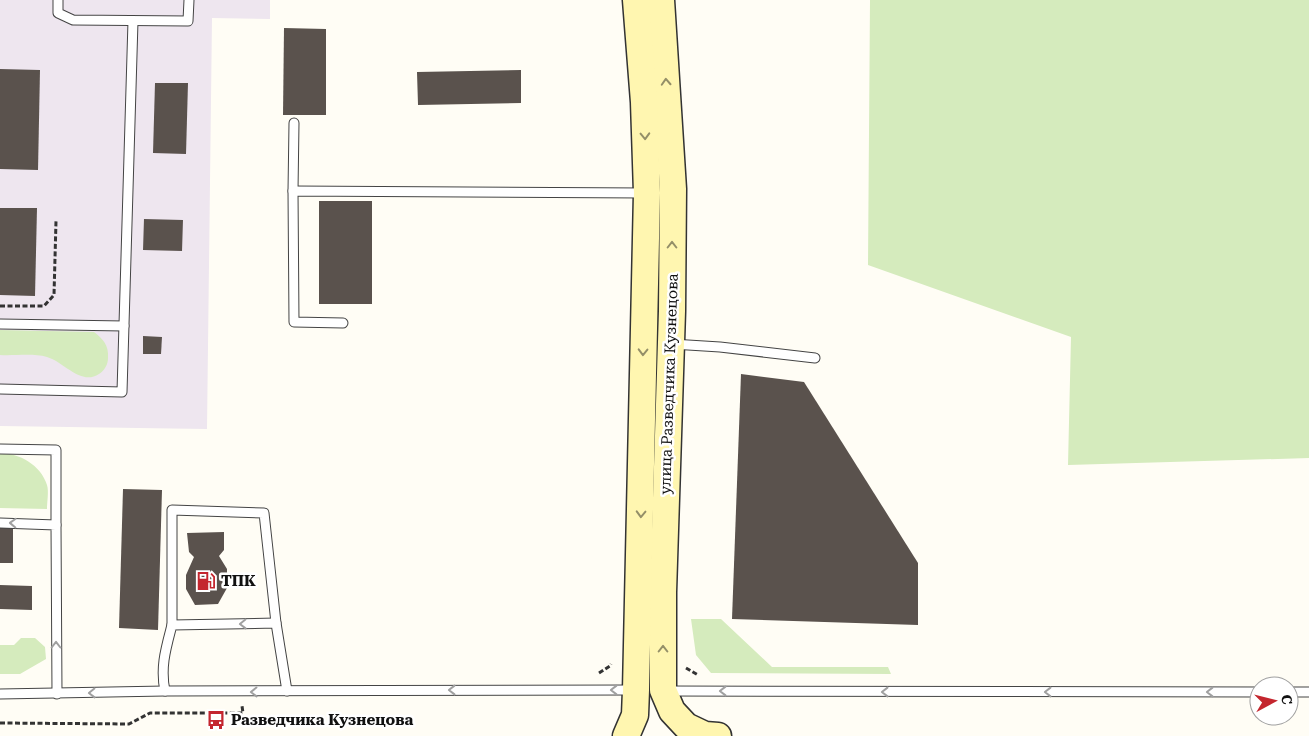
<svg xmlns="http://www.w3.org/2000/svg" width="1309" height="736" font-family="'Roboto Serif',serif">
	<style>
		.industrial { fill: #eee6ef }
		.green { fill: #d5ebbd }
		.building { fill: #5a524d }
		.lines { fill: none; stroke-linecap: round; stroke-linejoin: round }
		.service-casing { stroke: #444; stroke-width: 11 }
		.secondary-casing { stroke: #333; stroke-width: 29 }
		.path { stroke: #333; stroke-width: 3; stroke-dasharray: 5 2.5; stroke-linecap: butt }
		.service { stroke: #fff; stroke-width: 9 }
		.secondary { stroke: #fff6b0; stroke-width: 26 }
		.oneway { stroke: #948f68 }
		.oneway2 { stroke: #a0a0a0 }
		.labels { text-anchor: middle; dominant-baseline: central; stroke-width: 5; stroke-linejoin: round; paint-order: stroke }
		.street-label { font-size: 15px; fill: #111; stroke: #fff }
		.poi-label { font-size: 15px; font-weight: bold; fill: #111; stroke: #fff; text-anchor: start }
	</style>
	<rect width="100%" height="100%" fill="#fffdf5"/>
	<path class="industrial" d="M0,0H270V19L212,18L207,429L0,426Z"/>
	<g class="green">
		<path d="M870,0H1309V458L1068,465L1071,337L868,265Z"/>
		<path d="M0,330L94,332C103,339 109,345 108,358C108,364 105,370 99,374C81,386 64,362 47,357C33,353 14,356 0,355Z"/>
		<path d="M0,453C19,453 41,465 47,485C49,491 47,502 47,509L0,508Z"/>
		<path d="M691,619H721L772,667H888L891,674L711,673L696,655Z"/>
		<path d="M21,638H35L45,647L46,659L20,674H0V645H14Z"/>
	</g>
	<g class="building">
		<path d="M284,28L326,29V115H283Z"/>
		<path d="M0,69L40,70L38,170L0,169Z"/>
		<path d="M521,70V103L418,105L417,72Z"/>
		<path d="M155,83H188L186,154L153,153Z"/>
		<rect x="319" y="201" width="53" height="103"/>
		<path d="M0,208H37L35,296L0,295Z"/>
		<path d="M144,219L183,220L182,251L143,250Z"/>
		<path d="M143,336L162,337L161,354H143Z"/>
		<path d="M741,374L804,382L918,563V625L732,619Z"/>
		<path d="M123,489L162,490L158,630L119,628Z"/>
		<rect x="0" y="525" width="13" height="38"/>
		<path d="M224,532V550L219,556L227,569V588L218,604L195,605L186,589V575L194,557L189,552L187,533Z"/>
		<path d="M0,585L32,586V610L0,609Z"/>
	</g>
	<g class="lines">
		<g class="service-casing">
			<g id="service">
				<path d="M58,0V13L73,20L188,21L189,0"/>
				<path d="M293,191L294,123"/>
				<path d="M343,323L294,322L293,191L644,193"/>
				<path d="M0,324L124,326"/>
				<path d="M672,344L720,347L815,358"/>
				<path d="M0,389L122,392L133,21"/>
				<path d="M0,449L56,450V525"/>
				<path d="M0,523L56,525L57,694"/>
				<path d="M172,625V510L264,513L276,623"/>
				<path d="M165,691C160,667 166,648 172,625L276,623L287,691"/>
				<path d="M667,691L1259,692"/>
				<path d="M1289,692H1309"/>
				<path d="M0,694L165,691L634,690"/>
			</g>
		</g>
		<g class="secondary-casing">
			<g id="secondary">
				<path d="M661,0L673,189L672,311L663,592V690L672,711L686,726L705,735L718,736"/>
				<path d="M626,736L635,715L636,690L647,193L644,102L636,0"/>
			</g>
		</g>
		<g class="path">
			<path d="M0,306H44L54,295L56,221"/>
			<path d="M686,668L698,675"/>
			<path d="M599,673L610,666L611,664"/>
			<path d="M0,723L129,724L150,713H243L242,706"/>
		</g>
		<use href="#service" class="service"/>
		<use href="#secondary" class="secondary"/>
	</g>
	<defs><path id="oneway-chevron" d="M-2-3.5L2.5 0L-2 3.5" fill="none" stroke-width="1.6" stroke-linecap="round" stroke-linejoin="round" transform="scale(1.25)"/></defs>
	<g class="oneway">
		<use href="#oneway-chevron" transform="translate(666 82) rotate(-93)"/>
		<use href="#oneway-chevron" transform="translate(645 136) rotate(88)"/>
		<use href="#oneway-chevron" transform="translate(672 245) rotate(-90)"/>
		<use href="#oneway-chevron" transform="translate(643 352) rotate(91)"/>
		<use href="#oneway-chevron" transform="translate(641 514) rotate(92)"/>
		<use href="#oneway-chevron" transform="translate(663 649) rotate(-90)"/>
	</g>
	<g class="oneway2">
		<use href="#oneway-chevron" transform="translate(13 523) rotate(-178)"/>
		<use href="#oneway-chevron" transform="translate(243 624) rotate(179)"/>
		<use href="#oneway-chevron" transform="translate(56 645) rotate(-90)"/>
		<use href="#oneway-chevron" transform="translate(452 690) rotate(180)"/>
		<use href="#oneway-chevron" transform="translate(614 690) rotate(180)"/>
		<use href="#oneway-chevron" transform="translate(723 691) rotate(-180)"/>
		<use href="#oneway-chevron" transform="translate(254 692) rotate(179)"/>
		<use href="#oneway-chevron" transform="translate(885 692) rotate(-180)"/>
		<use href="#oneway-chevron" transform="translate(1048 692) rotate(-180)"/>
		<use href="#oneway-chevron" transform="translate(1210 692) rotate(-180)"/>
		<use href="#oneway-chevron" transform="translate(92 693) rotate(179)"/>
	</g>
	<defs>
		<g id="fuel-bare" transform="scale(1.5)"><path d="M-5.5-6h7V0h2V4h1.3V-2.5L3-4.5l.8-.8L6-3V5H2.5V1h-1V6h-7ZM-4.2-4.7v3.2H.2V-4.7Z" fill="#c4262e" stroke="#fff" stroke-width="2.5" paint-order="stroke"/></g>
		<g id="bus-bare" transform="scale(1.5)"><path d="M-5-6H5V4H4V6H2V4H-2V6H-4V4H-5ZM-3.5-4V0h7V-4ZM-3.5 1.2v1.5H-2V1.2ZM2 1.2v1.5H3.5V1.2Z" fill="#c4262e" stroke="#fff" stroke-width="2.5" paint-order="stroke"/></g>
	</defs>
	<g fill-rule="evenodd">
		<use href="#fuel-bare" x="206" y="581"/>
		<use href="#bus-bare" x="216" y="720"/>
	</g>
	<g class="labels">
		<g class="street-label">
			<text transform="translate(669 384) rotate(-88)">улица Разведчика Кузнецова</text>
		</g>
		<g class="poi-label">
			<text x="221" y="581">ТПК</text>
			<text x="231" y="720">Разведчика Кузнецова</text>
		</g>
	</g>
	<g transform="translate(1274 701) rotate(83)"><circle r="24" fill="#ffffff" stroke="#a0a0a0"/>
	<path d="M0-4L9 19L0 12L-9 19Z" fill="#c4262e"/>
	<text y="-8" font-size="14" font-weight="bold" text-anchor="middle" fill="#111111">С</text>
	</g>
</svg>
